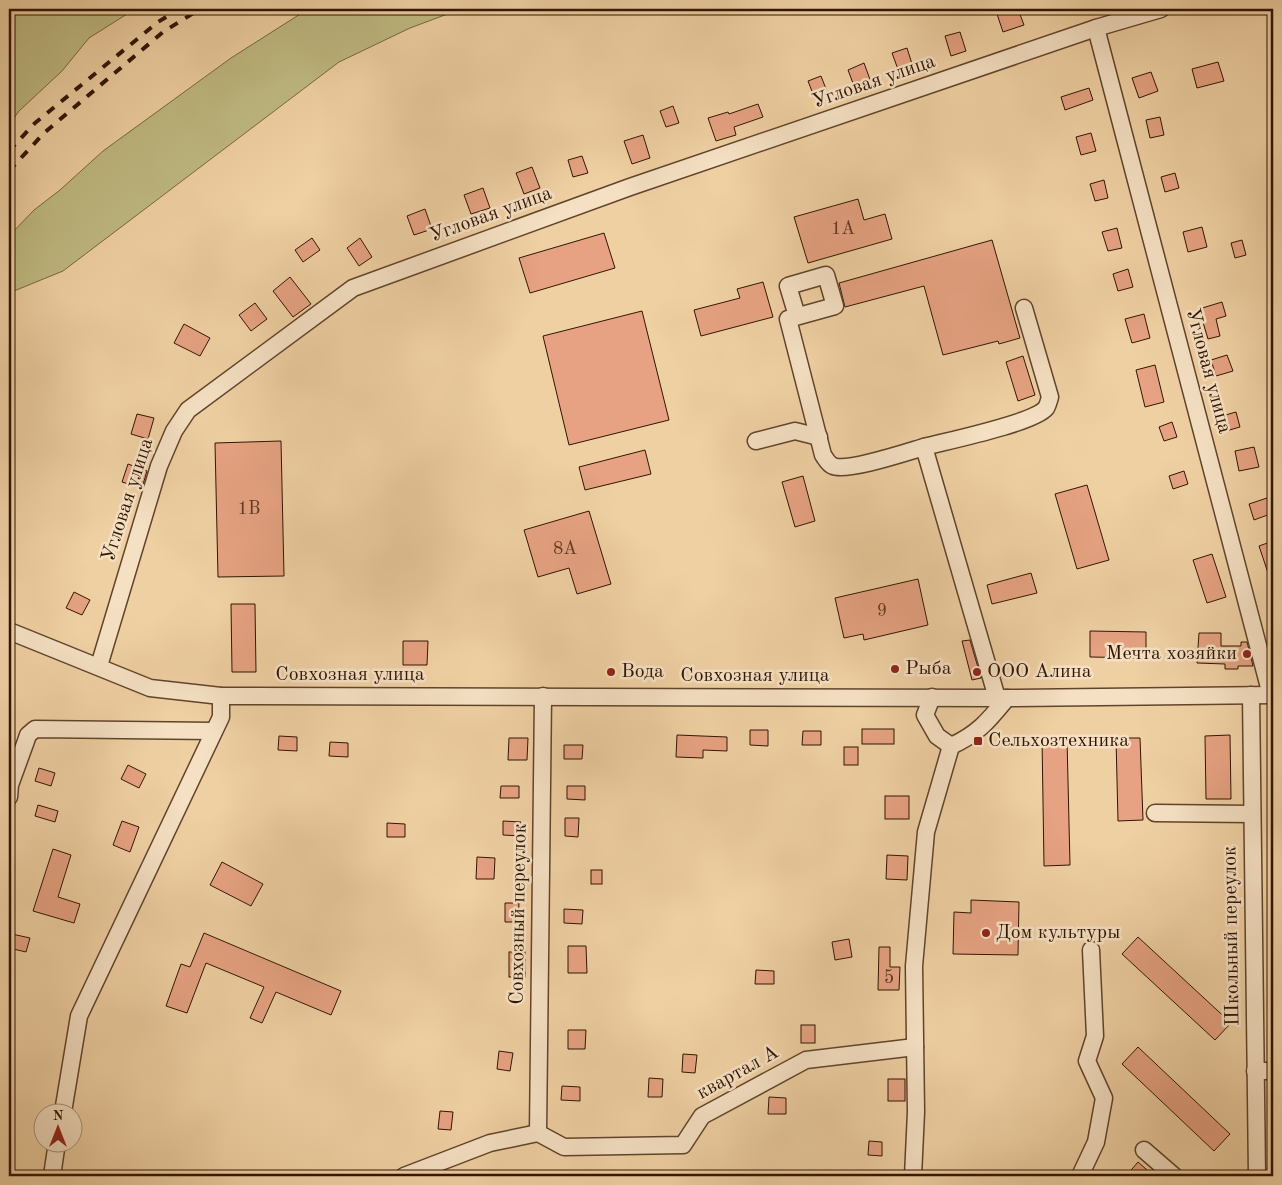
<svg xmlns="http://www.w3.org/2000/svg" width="1282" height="1185" font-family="'Old Standard TT',serif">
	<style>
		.green { fill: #bfb981; stroke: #786742 }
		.building { fill: #e6a282; stroke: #311503 }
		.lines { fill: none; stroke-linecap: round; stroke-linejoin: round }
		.minor-casing { stroke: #60442b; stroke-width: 19 }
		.minor { stroke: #f5e0c3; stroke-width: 16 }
		.rail { stroke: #311503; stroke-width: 4; stroke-dasharray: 9 9; stroke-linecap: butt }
		.poi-dot { fill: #8f2418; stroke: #f5e0c3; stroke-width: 2 }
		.labels { text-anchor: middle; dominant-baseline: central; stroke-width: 5; stroke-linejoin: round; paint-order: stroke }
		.number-label { font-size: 18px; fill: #5e3823 }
		.street-label { font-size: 20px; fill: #311503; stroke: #f5e0c3 }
		.poi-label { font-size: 20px; fill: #311503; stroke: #f5e0c3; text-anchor: start }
	</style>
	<rect width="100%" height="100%" fill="#efd0a3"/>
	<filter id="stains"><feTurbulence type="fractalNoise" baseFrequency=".004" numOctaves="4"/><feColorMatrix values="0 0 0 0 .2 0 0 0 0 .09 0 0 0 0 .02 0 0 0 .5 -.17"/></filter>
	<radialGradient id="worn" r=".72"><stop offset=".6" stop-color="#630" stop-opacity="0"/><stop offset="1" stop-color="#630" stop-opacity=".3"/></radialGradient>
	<g class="green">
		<path d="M9,9H135L89,38L62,71L19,111L9,125Z"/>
		<path d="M308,9H461L410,28L339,62L63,271L9,293V236L34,210L60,190L103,151L231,58Z"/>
	</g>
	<g class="building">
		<path d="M1013,9H1018L1024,25L1003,32L997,14Z"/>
		<path d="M960,32L966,51L951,56L945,36Z"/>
		<path d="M907,48L913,67L899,72L892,53Z"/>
		<path d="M1218,62L1224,81L1197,88L1192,69Z"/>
		<path d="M864,63L872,85L856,91L848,70Z"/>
		<path d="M1151,72L1158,91L1139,98L1132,78Z"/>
		<path d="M821,76L828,94L815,99L808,81Z"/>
		<path d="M1089,88L1093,100L1065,110L1061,97Z"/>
		<path d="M758,104L763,117L734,127L736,135L716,141L708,118L728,112L729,114Z"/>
		<path d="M673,106L679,123L666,127L660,111Z"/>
		<path d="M1160,117L1164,135L1150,138L1146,120Z"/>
		<path d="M1091,133L1096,151L1081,155L1076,137Z"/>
		<path d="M643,135L650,158L632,164L624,141Z"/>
		<path d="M582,156L588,173L573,177L568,160Z"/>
		<path d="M532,167L540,188L524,194L516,173Z"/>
		<path d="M1175,173L1179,188L1165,192L1161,177Z"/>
		<path d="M1104,180L1108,198L1095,201L1090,184Z"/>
		<path d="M483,188L490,208L471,214L464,195Z"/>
		<path d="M858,199L864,220L885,214L892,239L808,263L794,217Z"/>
		<path d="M425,209L432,229L414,235L407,216Z"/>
		<path d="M1202,227L1207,247L1188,252L1183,232Z"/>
		<path d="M1117,228L1122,248L1108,251L1102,232Z"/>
		<path d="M604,233L615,268L530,293L519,258Z"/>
		<path d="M312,238L320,250L303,262L295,250Z"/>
		<path d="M360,238L372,257L359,266L347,248Z"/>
		<path d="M992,240L1020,338L999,344L998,341L943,355L924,286L845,307L839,283Z"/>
		<path d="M1242,240L1246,255L1235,258L1231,243Z"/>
		<path d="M1128,269L1133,287L1118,291L1113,274Z"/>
		<path d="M290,277L311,304L293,317L273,291Z"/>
		<path d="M763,282L773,317L701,336L694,310L740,298L737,289Z"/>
		<path d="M1222,302L1226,316L1216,319L1220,336L1208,339L1199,309Z"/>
		<path d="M255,303L267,319L251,331L239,315Z"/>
		<path d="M642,311L669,420L569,445L543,336Z"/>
		<path d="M1144,314L1150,338L1132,343L1125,319Z"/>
		<path d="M184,324L210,338L200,356L174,343Z"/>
		<path d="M1227,355L1233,371L1216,376L1211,360Z"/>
		<path d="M1023,356L1035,395L1018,401L1006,362Z"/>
		<path d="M1155,365L1164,402L1145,407L1136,370Z"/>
		<path d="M1236,412L1240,427L1226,431L1222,416Z"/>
		<path d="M137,414L154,418L148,439L131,434Z"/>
		<path d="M1172,422L1177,437L1164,441L1159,427Z"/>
		<path d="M281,441L284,576L218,577L215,443Z"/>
		<path d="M1254,447L1259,467L1239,471L1235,451Z"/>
		<path d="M645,450L651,474L585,490L579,467Z"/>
		<path d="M128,464L147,471L142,488L122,482Z"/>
		<path d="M1184,471L1188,484L1173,489L1169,476Z"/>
		<path d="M803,476L815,521L795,527L782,482Z"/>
		<path d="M1087,485L1109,560L1077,569L1055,494Z"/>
		<path d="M1273,496V513L1254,520L1249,504Z"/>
		<path d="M589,511L611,584L577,594L569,568L538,577L524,530Z"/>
		<path d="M1273,541V582H1271L1259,546Z"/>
		<path d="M1212,554L1226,597L1207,603L1193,560Z"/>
		<path d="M1031,573L1037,593L992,604L987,585Z"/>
		<path d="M918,579L928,625L864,640L863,634L844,638L835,598Z"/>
		<path d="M74,592L90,600L82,615L66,608Z"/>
		<path d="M231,604H255L256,672H232Z"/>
		<path d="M1090,631L1146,632V658L1090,657Z"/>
		<path d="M1199,633H1221V646H1241V642H1247L1253,666H1238V669H1225V664L1197,663Z"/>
		<path d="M970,640L981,678L972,680L962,641Z"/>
		<path d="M403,641H428L427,665H403Z"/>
		<rect x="862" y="729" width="32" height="15"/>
		<path d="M750,730H768V746L750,745Z"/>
		<path d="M803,731H821V745H802Z"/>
		<path d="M677,735L727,737V751L703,750V758L676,757Z"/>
		<path d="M1230,735L1231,799H1206L1205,736Z"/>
		<path d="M279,736L297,737V751L278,750Z"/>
		<path d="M509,738H528L527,760H508Z"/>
		<path d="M1042,738H1067L1070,865L1044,866Z"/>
		<path d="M1116,738H1140L1143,820L1118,821Z"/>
		<path d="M330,742L348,743V757L329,756Z"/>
		<path d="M564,745H583L582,759H564Z"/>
		<rect x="844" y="747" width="14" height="18"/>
		<path d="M128,765L146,774L139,788L121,779Z"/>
		<path d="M39,768L55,773L51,786L35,781Z"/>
		<path d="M501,786H519V798H500Z"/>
		<path d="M567,786H585V800L567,799Z"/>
		<rect x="885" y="796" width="24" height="23"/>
		<path d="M38,805L58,811L55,822L35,816Z"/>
		<path d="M565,818H579L578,837L565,836Z"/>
		<path d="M122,821L139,827L130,852L113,845Z"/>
		<path d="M503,821L521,822V836L503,835Z"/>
		<path d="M387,823L405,824V837H387Z"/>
		<path d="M53,849L71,855L58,897L80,904L74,923L33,911Z"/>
		<path d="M887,855L908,856L907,880L886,879Z"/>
		<path d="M477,857L495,858L494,879H476Z"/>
		<path d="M222,862L263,884L251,906L210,885Z"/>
		<rect x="591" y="870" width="11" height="14"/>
		<path d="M971,900L1019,902L1018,955L953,954L954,912L971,913Z"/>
		<path d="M505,903H519L518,922H505Z"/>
		<path d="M564,909L583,910L582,924L564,923Z"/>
		<path d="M204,933L341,991L331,1015L276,992L262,1023L250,1018L264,987L206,963L187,1013L166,1006L181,964L190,967Z"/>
		<path d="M12,934L30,938L26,952L9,948Z"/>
		<path d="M1138,937L1231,1023L1215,1040L1122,954Z"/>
		<path d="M849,939L852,957L835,960L832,942Z"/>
		<path d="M568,946H586L587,973H568Z"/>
		<path d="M879,947H890V967H900L899,990H878Z"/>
		<rect x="509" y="952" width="16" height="25"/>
		<path d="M756,970L774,971V984H755Z"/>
		<rect x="801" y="1025" width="14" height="18"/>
		<path d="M568,1030H586L585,1049H568Z"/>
		<path d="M1138,1047L1230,1134L1214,1151L1122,1064Z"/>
		<path d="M499,1051L513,1053L510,1071L497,1069Z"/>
		<path d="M683,1054L697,1055L695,1073L682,1072Z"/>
		<path d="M649,1078L663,1079L662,1097H648Z"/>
		<rect x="888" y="1079" width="17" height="22"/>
		<path d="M562,1086L580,1087V1101L561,1100Z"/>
		<path d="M769,1097L786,1098V1114H768Z"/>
		<path d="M440,1111L453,1112L451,1130L438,1129Z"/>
		<path d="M869,1141L882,1142V1156L868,1155Z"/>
		<path d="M1138,1162L1154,1176H1126Z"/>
	</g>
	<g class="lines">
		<g class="minor-casing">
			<g id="minor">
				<path d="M1096,28L1271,695"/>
				<path d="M797,316L788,286L826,275L835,306L788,319L823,455C826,459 828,464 833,466C847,472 907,452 924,447L997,698"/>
				<path d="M756,441L795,431L819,437"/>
				<path d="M924,447C947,441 1034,423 1046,408C1048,405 1049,400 1050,397L1024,308"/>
				<path d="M9,631L150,688L221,696L1007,698L1273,695"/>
				<path d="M99,666L159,466L174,431L188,410L353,288L630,187L1096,28L1161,9"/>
				<path d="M1251,695L1257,1176"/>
				<path d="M932,697L925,715L937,736L951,746C978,734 989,720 1007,698"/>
				<path d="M9,797L10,785L26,741L28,735L35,729L214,731"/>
				<path d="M1155,813L1252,814"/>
				<path d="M1255,1071H1273"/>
				<path d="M63,1112L79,1016L221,717V696"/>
				<path d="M538,1133L543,696"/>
				<path d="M538,1133L564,1147L683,1145L702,1116L806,1060L915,1047"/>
				<path d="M1144,1150L1174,1176"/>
				<path d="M52,1176L57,1142"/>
				<path d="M404,1176L490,1143L538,1133"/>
				<path d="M913,1176L916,1112L914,966L926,832L951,746"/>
				<path d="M1080,1176L1096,1142L1104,1098L1087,1061L1095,1036L1091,950"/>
			</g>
		</g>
		<use href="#minor" class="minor"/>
		<g class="rail">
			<path d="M9,151L35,123L158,22L179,9"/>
			<path d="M9,171L44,133L163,32L200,9"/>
		</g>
	</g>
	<g class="poi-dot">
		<circle cx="1247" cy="654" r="5"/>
		<circle cx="895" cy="669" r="5"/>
		<circle cx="611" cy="672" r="5"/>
		<circle cx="977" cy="672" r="5"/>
		<rect x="973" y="736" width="10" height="10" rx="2.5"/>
		<circle cx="986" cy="933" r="5"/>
	</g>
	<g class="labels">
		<g class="number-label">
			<text x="843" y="229">1А</text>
			<text x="249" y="509">1В</text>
			<text x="565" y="549">8А</text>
			<text x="882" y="611">9</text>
			<text x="889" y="978">5</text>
		</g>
		<g class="street-label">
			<text transform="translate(874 82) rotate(-19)">Угловая улица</text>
			<text transform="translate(491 215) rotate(-20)">Угловая улица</text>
			<text transform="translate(1208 371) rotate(75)">Угловая улица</text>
			<text transform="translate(128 500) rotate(-72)">Угловая улица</text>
			<text x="350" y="675">Совхозная улица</text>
			<text x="755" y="676">Совхозная улица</text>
			<text transform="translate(519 914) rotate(-89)">Совхозный переулок</text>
			<text transform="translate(1232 936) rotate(-91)">Школьный переулок</text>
			<text transform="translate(738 1073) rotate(-29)">квартал А</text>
		</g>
		<g class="poi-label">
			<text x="1237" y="654" text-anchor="end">Мечта хозяйки</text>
			<text x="905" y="669">Рыба</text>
			<text x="621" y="672">Вода</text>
			<text x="987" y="672">ООО Алина</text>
			<text x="988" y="741">Сельхозтехника</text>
			<text x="996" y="933">Дом культуры</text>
		</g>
	</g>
	<rect width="1282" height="1185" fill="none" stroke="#efd0a3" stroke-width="30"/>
	<rect x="10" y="10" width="1262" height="1165" fill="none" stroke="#311503" stroke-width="2.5"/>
	<rect x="15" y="15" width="1252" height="1155" fill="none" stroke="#311503"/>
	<g transform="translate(58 1128)"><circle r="24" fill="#f5e0c3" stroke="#a78f76"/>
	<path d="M0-4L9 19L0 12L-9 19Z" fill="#8f2418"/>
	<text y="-8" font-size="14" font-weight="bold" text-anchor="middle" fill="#311503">N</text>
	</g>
	<rect width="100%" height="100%" filter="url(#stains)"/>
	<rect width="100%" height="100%" fill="url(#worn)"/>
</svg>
